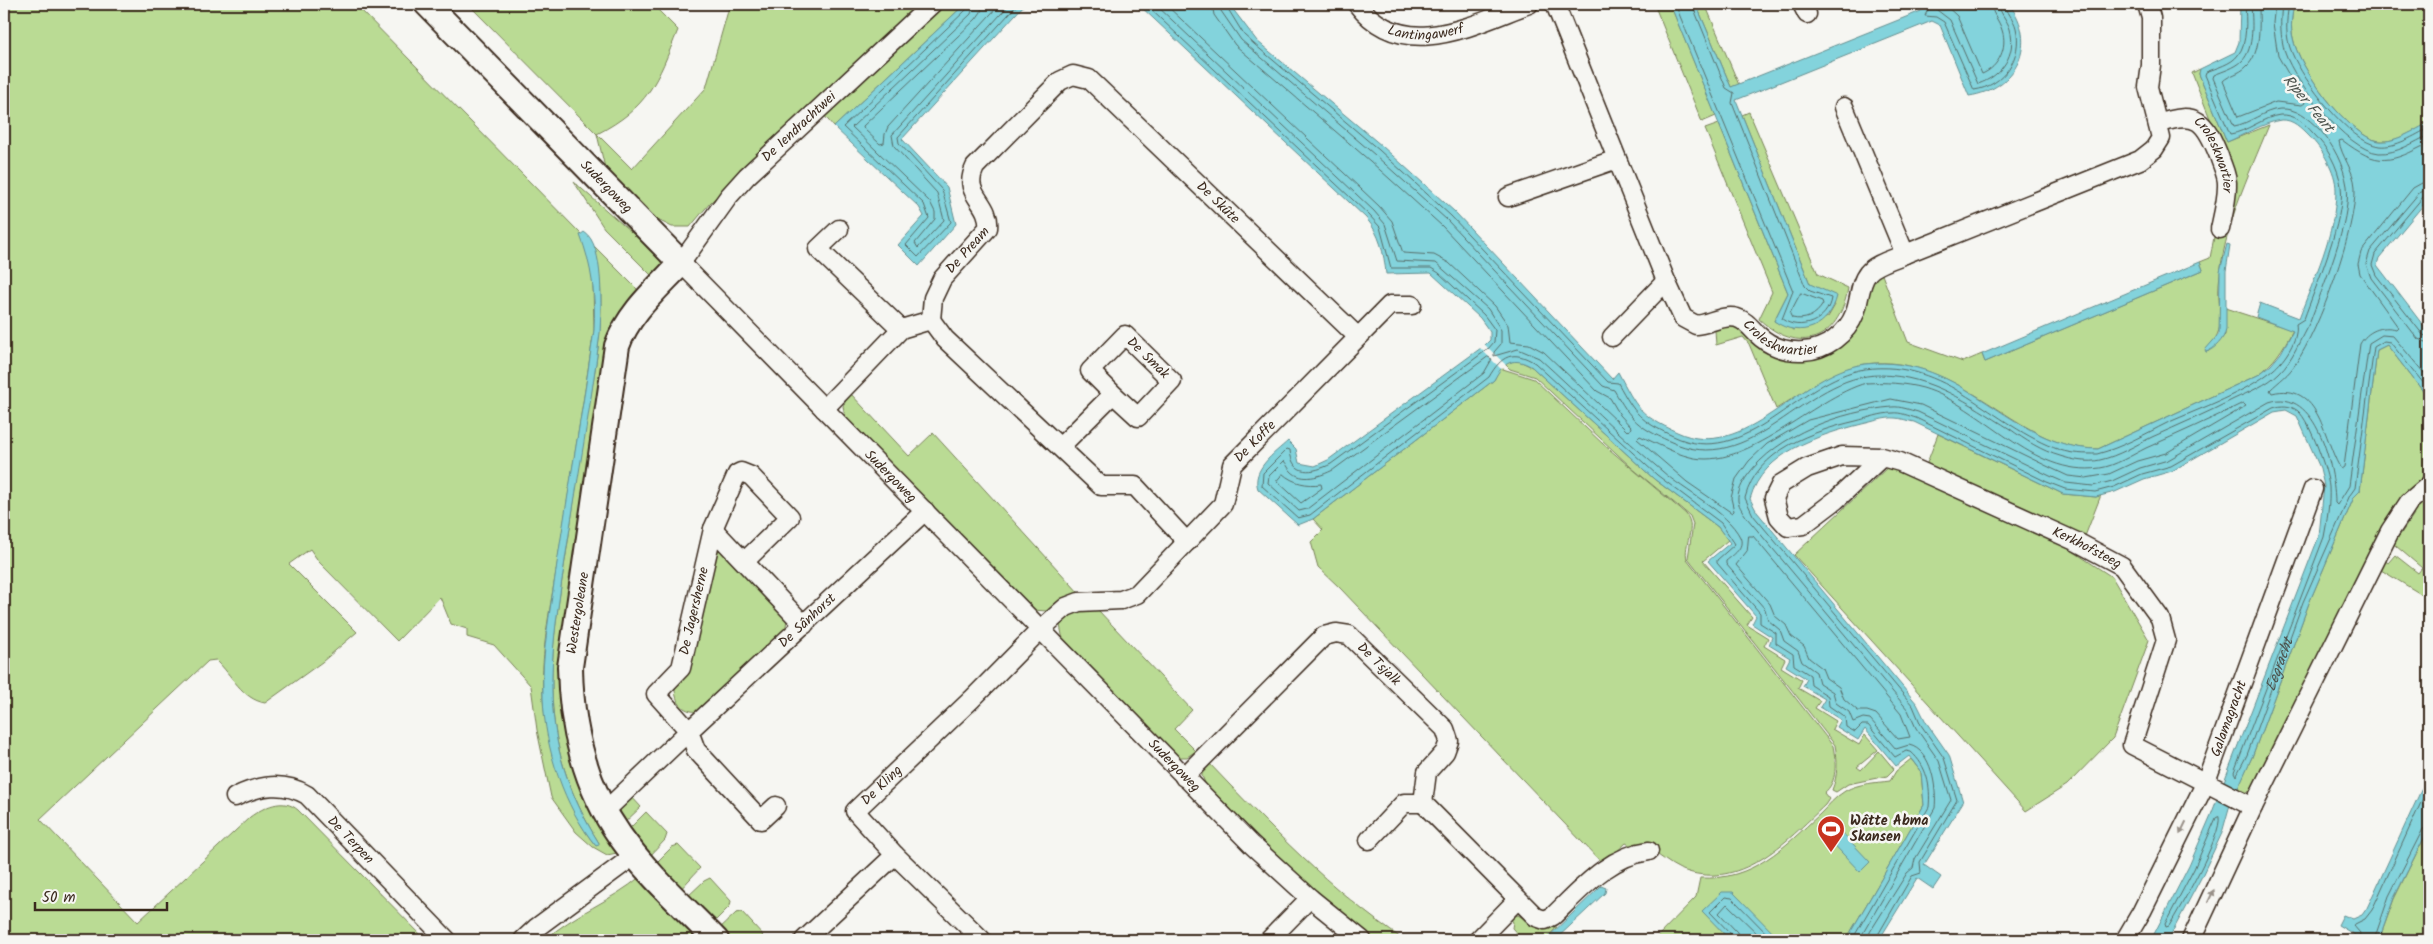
<svg xmlns="http://www.w3.org/2000/svg" width="2433" height="944" font-family="Kalam,sans-serif">
	<style>
		.green { fill: #badb94; stroke: #7a8259 }
		.water { fill: #83d3dc; stroke: #668f90 }
		.pier { fill: #f6f6f2 }
		.lines { fill: none; stroke-linecap: round; stroke-linejoin: round }
		.shore { stroke: #586e6a; stroke-width: 1 }
		.street-casing { stroke: #3b2a1e; stroke-width: 21 }
		.secondary-casing { stroke: #3b2a1e; stroke-width: 28 }
		.street { stroke: #f6f6f2; stroke-width: 18 }
		.secondary { stroke: #f6f6f2; stroke-width: 24 }
		.oneway { fill: #989088 }
		.labels { text-anchor: middle; dominant-baseline: central; stroke-width: 5; stroke-linejoin: round; paint-order: stroke }
		.street-label { font-size: 14px; fill: #3b2a1e; stroke: #f6f6f2 }
		.poi-label { font-size: 14px; font-weight: bold; fill: #3b2a1e; stroke: #f6f6f2; text-anchor: start }
		.water-label { font-size: 15px; font-style: italic; fill: #4d544e; stroke: #f6f6f2 }
	</style>
	<rect width="100%" height="100%" fill="#f6f6f2"/>
	<filter id="ink" filterUnits="userSpaceOnUse"><feTurbulence type="fractalNoise" baseFrequency=".02" numOctaves="2"/><feDisplacementMap in="SourceGraphic" scale="10" xChannelSelector="R" yChannelSelector="G"/><feConvolveMatrix kernelMatrix="1 2 1 2 8 2 1 2 1" color-interpolation-filters="sRGB"/></filter>
	<g filter="url(#ink)">
		<g class="green">
			<path d="M4,4H355L581,234L589,257L593,284L594,330C583,406 570,483 558,559C551,605 540,652 543,698C545,741 568,814 596,846L599,843C535,740 549,661 567,548C574,501 581,454 589,406C598,353 608,299 594,246L642,294L626,312L561,672L618,849L617,853L607,855L593,847L576,832L551,797L537,730L531,686L494,645L467,637V629L451,624L440,597L397,641L319,562L310,549L289,564L357,632L322,662L265,703C242,699 232,675 216,660L208,661L40,819L138,922L250,817C264,807 283,797 298,810L426,940H4Z"/>
			<path d="M468,4H652L678,30C657,82 649,107 597,134L632,169L706,88L730,4H918L763,150L710,203L690,227H672L652,217L606,172L597,134Z"/>
			<path d="M940,4H965L834,127L823,114Z"/>
			<path d="M1654,4H1670L1716,116L1702,122Z"/>
			<path d="M1696,4H1705L1739,85L1731,87Z"/>
			<path d="M2294,4H2429V123C2415,130 2396,143 2379,141C2349,137 2298,67 2293,38C2290,27 2292,15 2294,4Z"/>
			<path d="M2200,69L2199,74L2227,142L2269,125C2248,177 2223,228 2219,284C2217,316 2229,324 2206,352L2209,351L2225,335V308L2293,330C2283,349 2274,363 2258,375L2098,449C2063,449 2039,435 2010,417C1963,386 1908,349 1849,368C1823,377 1799,395 1776,409L1749,344L1743,337L1716,345L1715,330L1735,325L1817,357L1872,277L1881,272L1908,342L1963,362L1982,354L1985,362L2203,270L2200,262L2210,258L2228,164L2192,73Z"/>
			<path d="M1749,112L1818,274L1848,288C1839,341 1799,356 1759,319L1772,292L1705,129L1719,124L1788,293L1774,321L1794,330L1828,317L1835,305L1810,284L1742,115Z"/>
			<path d="M574,182L647,246L661,262L662,271L655,279L604,228Z"/>
			<path d="M2387,345L2429,399V477L2255,788L2243,794L2236,791L2252,757L2309,603L2354,497L2360,491L2377,350Z"/>
			<path d="M1517,360L1532,367L1654,479L1718,527L1728,540L1703,561L1752,617L1747,625L1768,638L1764,646L1785,659L1781,667L1802,680L1798,688L1820,701L1815,708L1836,721L1832,729L1859,745L1865,735L1878,750L1857,767L1861,770L1879,751L1894,769L1887,776L1848,784L1836,792L1832,790C1838,775 1838,761 1835,745L1688,558L1693,524L1690,516L1632,468L1535,377L1510,369L1505,364Z"/>
			<path d="M1500,368L1534,379L1603,444L1686,514C1697,528 1683,544 1687,559L1833,746C1836,762 1838,782 1824,793L1829,799L1825,805C1786,842 1739,893 1680,869C1669,864 1661,856 1651,851C1643,847 1637,850 1626,843L1603,864L1340,588L1318,567L1311,542L1323,530L1313,519L1494,380Z"/>
			<path d="M850,393L909,456L933,433L1080,594C1067,594 1056,600 1047,611L1033,610L845,418L843,406Z"/>
			<path d="M1938,434L2063,494L2096,497L2101,495L2082,544L1924,471Z"/>
			<path d="M1889,466L2062,544L2112,577L2149,640L2113,738L2067,785L2026,811L1794,555Z"/>
			<path d="M2429,490V599L2376,567L2382,558L2388,563L2395,555L2418,573L2422,568L2390,541L2400,535L2414,514L2411,507Z"/>
			<path d="M720,548L787,619L785,633L702,711C684,714 674,703 675,685L716,549Z"/>
			<path d="M1098,610L1192,710L1174,729L1196,751L1187,757H1178L1063,640L1060,625C1069,611 1082,611 1098,610Z"/>
			<path d="M1911,759L1921,772L1924,805L1846,940L1655,939L1696,897L1700,878C1753,881 1784,847 1820,814C1828,806 1835,797 1845,791C1859,783 1875,783 1890,781L1896,771Z"/>
			<path d="M1208,762C1269,826 1330,890 1404,940H1373L1290,868L1206,785L1202,776V768Z"/>
			<path d="M631,796L641,807L623,824L620,810Z"/>
			<path d="M646,812L667,834L665,840L648,858L627,831Z"/>
			<path d="M2429,828V940H2379L2394,899Z"/>
			<path d="M678,845L700,868L679,891L654,865L672,847Z"/>
			<path d="M641,876L704,940H545C573,914 612,901 641,876Z"/>
			<path d="M710,878L731,901L730,906L711,925L686,898L704,881Z"/>
			<path d="M742,912L763,935L758,940H726L717,931L736,913Z"/>
			<path d="M1518,915L1539,928L1557,927L1545,940H1523L1512,928L1513,922L1510,918Z"/>
		</g>
		<g class="water">
			<path d="M965,4H1025L902,139L947,187L956,224L919,266L898,245L924,216L919,207L834,127Z"/>
			<path d="M1138,4H1229L1257,41L1382,146L1455,212L1612,379L1618,372C1637,408 1639,415 1677,432C1746,464 1799,372 1865,364C1966,353 2009,448 2098,449L2258,375L2271,365L2281,353L2293,331L2256,317L2260,303L2299,318C2314,278 2336,233 2336,190C2336,171 2322,149 2309,136C2301,128 2293,119 2281,120C2265,122 2242,136 2227,142L2199,74L2200,69L2235,52L2239,42L2240,4H2294C2292,15 2290,27 2293,38C2298,67 2349,137 2379,141C2396,143 2415,129 2429,123V198L2379,258L2377,265L2429,333V399L2387,345L2377,350L2360,491L2354,497L2309,603L2252,757L2229,808L2222,833L2201,878L2168,940H2151L2189,866L2211,815L2319,536L2324,486L2320,468L2297,416L2286,410L2274,412L2172,471L2144,479L2115,492L2096,497L2063,494L1914,422C1908,421 1901,418 1895,418C1885,417 1872,422 1862,424C1819,435 1763,452 1750,499L1757,512L1917,704L1926,722L1949,755L1963,802L1924,865L1941,877L1933,889L1917,878L1879,940H1846L1924,805L1921,772L1909,756L1896,766L1865,729L1858,740L1837,727L1841,720L1820,707L1825,699L1803,686L1807,679L1786,666L1790,658L1769,645L1772,637L1752,624L1756,616L1708,561L1730,543L1718,527L1654,479L1532,367C1514,356 1503,362 1494,380L1313,519L1298,525L1258,489C1251,469 1275,453 1288,441L1296,449L1299,463L1315,466L1328,460L1485,345L1490,340V332L1480,318L1431,273L1386,274C1384,253 1380,234 1366,218Z"/>
			<path d="M1670,4H1696L1731,87L1921,11L1927,4H2009C2039,43 2017,89 1969,96L1940,25L1932,21L1736,100L1810,284L1837,296C1830,326 1801,340 1774,321L1788,293Z"/>
			<path d="M584,232C605,244 601,311 600,333C591,405 578,476 567,547C550,660 534,739 599,843V845L596,846C564,807 545,749 543,698C541,653 551,607 557,563C569,485 583,408 594,330C596,297 592,266 580,235Z"/>
			<path d="M2227,244L2230,245L2226,271V330C2224,339 2215,349 2206,352L2205,350L2219,334L2220,271Z"/>
			<path d="M2200,262L2203,270L1985,362L1982,354Z"/>
			<path d="M2429,773V828L2394,898L2379,940H2353L2355,935L2338,925L2343,915L2353,919L2362,915L2367,908Z"/>
			<path d="M1836,826L1870,862L1860,872L1826,836Z"/>
			<path d="M1601,886L1606,888L1605,893L1555,940H1545Z"/>
			<path d="M1722,892H1733L1780,940H1730L1702,911Z"/>
		</g>
		<path class="pier" d="M1483,343L1505,364L1506,366L1502,369L1500,368L1479,347Z"/>
		<g class="lines">
			<g class="shore">
				<path d="M968,4L966,10L843,127L924,204L929,218L906,245L918,257L951,222L942,190L899,143L898,137L1018,4"/>
				<path d="M974,4L971,14L852,127L930,202L935,212V219L915,243L918,248L944,220L937,193L894,146L892,135L1010,4"/>
				<path d="M982,4L981,12L976,19L863,126L864,129L880,144L884,143L885,134L888,127L1000,4"/>
				<path d="M1145,4L1369,215L1380,227L1391,268H1431L1439,273L1484,315L1495,330L1494,342L1488,349L1331,464C1313,473 1292,477 1290,450L1287,449L1263,473L1262,486L1298,518L1310,515L1489,377C1501,356 1513,349 1535,363L1657,475L1721,523L1735,544L1717,560V563L1760,613V623L1776,633V643L1793,654L1794,665L1810,675L1811,685L1828,696L1829,706L1845,717L1846,727L1855,732L1862,725H1868L1895,757L1906,751L1911,752C1927,766 1931,786 1929,807L1852,940"/>
				<path d="M1155,4L1374,211L1385,224L1397,261L1436,263L1488,309L1501,330V344L1494,352V356L1518,349L1539,358C1580,395 1619,435 1662,471C1684,491 1727,511 1740,537C1745,548 1733,555 1726,561V564L1765,609L1768,620L1780,630L1784,641L1798,651L1802,662L1816,672L1819,683L1833,692L1836,703L1849,712L1853,722L1863,718L1870,719L1896,749L1909,745C1932,750 1937,789 1935,808L1859,940"/>
				<path d="M1165,4L1379,206L1392,221L1403,253L1434,255L1449,263L1495,306L1508,325L1510,342L1529,344L1544,352L1619,423L1627,431L1630,430L1631,427L1620,415L1610,398L1597,391L1442,226L1370,161L1235,45L1214,15L1212,4"/>
				<path d="M1219,4L1221,11L1241,40L1375,155L1447,220L1603,386L1614,390C1631,420 1638,427 1669,441C1754,481 1802,374 1881,375C1931,376 1969,403 2010,429C2025,440 2042,451 2060,456C2072,460 2088,463 2100,460C2118,456 2136,445 2152,437C2179,425 2207,413 2234,399C2249,392 2267,385 2279,373C2294,359 2300,338 2310,322C2322,289 2352,219 2347,186C2344,166 2333,144 2319,129C2307,118 2297,108 2280,109C2264,110 2249,124 2234,126L2213,78L2214,75C2223,71 2235,68 2242,61C2255,48 2252,20 2251,4"/>
				<path d="M1225,4L1244,35L1254,44L1379,150L1451,216L1608,382L1618,383C1635,414 1640,421 1673,436C1747,471 1797,379 1865,369C1947,358 1991,426 2060,450C2072,454 2085,454 2097,454C2121,448 2145,434 2167,423C2201,408 2245,393 2273,370C2285,360 2299,339 2296,324L2304,319C2315,288 2346,217 2341,186C2338,166 2327,147 2313,133C2304,123 2295,114 2280,115C2263,117 2247,132 2230,134L2205,75L2206,72C2216,68 2232,64 2238,55C2248,43 2246,19 2245,4"/>
				<path d="M1675,4L1793,291L1782,319C1800,332 1828,321 1831,298L1810,291L1805,286L1732,103L1734,93L1726,88L1692,4"/>
				<path d="M1930,4L1925,16L1936,17L1944,22L1974,90C2004,86 2023,57 2016,28C2014,19 2006,12 2005,4"/>
				<path d="M1936,4L1937,10L1950,20L1978,84C2002,76 2017,54 2010,29C2007,19 1999,13 1999,4"/>
				<path d="M1944,4L1957,16L1982,74C1999,67 2008,47 2002,30C1999,20 1992,14 1991,4"/>
				<path d="M2259,4C2259,23 2262,53 2246,67C2239,74 2229,75 2223,81L2238,117L2276,102L2302,105L2305,103L2278,56L2273,23L2275,4"/>
				<path d="M2282,4C2280,21 2280,36 2285,53C2295,82 2346,150 2379,153C2397,154 2414,142 2429,135"/>
				<path d="M2289,4C2286,21 2285,37 2292,53C2303,80 2349,142 2379,146C2396,148 2415,135 2429,128"/>
				<path d="M2429,143C2390,163 2379,168 2342,140L2339,141C2341,156 2354,170 2355,187C2357,227 2319,330 2296,363C2289,375 2279,381 2270,390L2272,393C2321,381 2323,441 2341,469L2344,467L2360,344C2367,331 2382,325 2396,329L2398,327L2360,274L2358,264L2361,252L2413,188L2422,183L2429,182"/>
				<path d="M2429,189L2419,193L2370,251L2366,264L2371,278L2418,339L2429,343"/>
				<path d="M2429,195L2423,197L2375,254L2372,265L2376,275L2423,335L2429,337"/>
				<path d="M1801,293L1822,301L1823,304C1816,316 1805,321 1792,318L1790,314Z"/>
				<path d="M1488,357L1492,359L1484,373L1307,509L1299,511L1268,483L1269,476L1284,461C1287,464 1287,467 1291,471C1302,483 1321,476 1333,470Z"/>
				<path d="M1866,383C1885,382 1904,383 1923,388C1984,406 2031,478 2100,468C2115,466 2132,455 2146,448C2178,434 2211,419 2243,403L2246,406L2166,453L2137,461L2109,474L2086,478L2068,476L2053,469L1921,405L1891,399L1808,420L1767,444L1749,461L1736,479L1731,498L1734,511L1732,513L1687,482L1637,439L1640,436C1656,443 1673,453 1690,457C1746,472 1812,398 1866,383Z"/>
				<path d="M1283,474C1293,483 1307,486 1321,484L1322,488L1301,503L1277,481Z"/>
				<path d="M1749,536H1753L1901,714L1910,737L1898,739L1876,714L1867,711H1858L1844,699L1839,687L1826,678L1822,668L1809,658L1804,646L1791,636L1786,625L1775,616L1770,604L1736,565L1747,551Z"/>
				<path d="M2219,817C2223,834 2180,908 2169,926L2166,927L2165,924L2194,869L2216,818Z"/>
				<path d="M1733,940L1732,935L1710,912L1725,897L1732,898L1773,940"/>
				<path d="M1739,940L1737,932L1719,913L1727,904L1764,940"/>
				<path d="M1869,940L1870,932L1907,873L1913,868L1915,859L1951,800L1939,761L1916,728L1908,710L1747,518C1744,513 1739,507 1738,501C1737,492 1743,482 1747,476C1777,434 1842,411 1892,407C1900,406 1910,410 1918,412L2050,476L2066,483L2093,486L2112,481L2140,468L2168,460L2269,402C2317,386 2335,470 2335,503L2337,505L2349,486L2369,343L2382,335L2393,336L2429,379"/>
				<path id="s1" d="M1875,940L1912,876L1921,873L1920,862L1957,800L1944,758L1921,725L1913,706L1753,515L1745,498C1757,450 1813,431 1856,421C1868,418 1881,413 1893,413C1900,412 1909,416 1916,418L2047,482L2065,489L2095,492L2114,487L2142,474L2171,466L2273,408C2282,405 2290,405 2298,411C2310,421 2328,472 2329,487C2330,504 2327,521 2324,537L2234,772L2236,776L2247,755L2303,602L2350,495L2355,488L2374,347L2384,341L2390,342L2429,390"/>
				<path d="M2359,940L2360,933L2353,925L2365,919L2372,910L2429,785"/>
				<path d="M2374,940L2389,896L2423,829L2429,827"/>
			</g>
			<g class="street-casing">
				<g id="street">
					<path id="s2" d="M932,4L747,176L729,196L681,263L1252,845L1310,898L1362,940"/>
					<path id="s3" d="M1357,4C1403,64 1474,24 1529,4"/>
					<path id="s4" d="M1555,4L1666,281L1683,318L1696,325C1709,324 1724,314 1737,318C1745,320 1751,328 1757,334C1769,346 1786,352 1803,351C1826,350 1847,334 1855,313C1860,300 1859,284 1868,273C1875,264 1894,259 1905,254L2140,160L2154,149L2161,138L2148,87L2151,65V18L2147,4"/>
					<path d="M1802,4L1807,14"/>
					<path d="M1844,107L1905,254"/>
					<path id="s5" d="M2158,124C2197,110 2205,121 2219,156C2222,166 2228,176 2227,186C2227,200 2223,215 2220,229"/>
					<path d="M1508,197L1617,159"/>
					<path d="M839,229L818,249L901,329"/>
					<path d="M931,320L945,339L1101,486H1135L1187,542"/>
					<path d="M1612,337L1666,281"/>
					<path id="s6" d="M824,409L901,329L931,320L933,298L942,279L988,228C991,201 961,196 975,167L1060,81L1073,75L1089,79L1358,337"/>
					<path d="M1060,447L1113,394L1138,417L1172,381L1125,335L1090,371L1113,394"/>
					<path id="s7" d="M1882,457L1836,500L1803,525L1788,527L1779,517L1774,498L1781,484L1807,468L1842,456L1882,457L1900,462L2077,542L2122,566L2160,618L2166,640L2132,745L2253,807"/>
					<path d="M713,529L804,625"/>
					<path id="s8" d="M1184,777L1324,636L1336,633L1349,635L1445,729L1449,741L1445,752L1427,772L1423,803L1536,917L1545,920L1553,916C1581,889 1609,856 1649,851"/>
					<path id="s9" d="M235,797C260,785 283,781 307,795L447,940"/>
					<path id="s10" d="M776,806L761,820L696,750L689,731L925,511"/>
					<path id="s11" d="M605,811L689,731L656,694L681,668L713,529L737,474L741,472L751,476L790,517L745,561"/>
					<path d="M1369,840L1404,803H1423"/>
					<path d="M895,855L982,940"/>
					<path d="M523,940L536,928L635,855"/>
					<path id="s12" d="M804,940L895,855L855,811L972,699L1040,630L1066,607L1079,602L1121,600L1137,594L1223,504L1232,465L1390,305H1412"/>
					<path d="M1269,940L1310,898"/>
					<path d="M1478,940L1518,899"/>
					<path id="s13" d="M2125,940L2142,911L2205,784L2313,489"/>
					<path d="M2191,940L2253,807L2390,531L2409,502L2429,485"/>
				</g>
			</g>
			<g class="secondary-casing">
				<g id="secondary">
					<path id="s14" d="M427,4L681,263C657,289 629,312 617,346L570,667C571,726 585,787 620,836C647,874 684,907 716,940"/>
				</g>
			</g>
			<use href="#street" class="street"/>
			<use href="#secondary" class="secondary"/>
		</g>
		<defs><path id="oneway-solid" d="M-6-.8H1V-3.2L6.5 0L1 3.2V.8H-6Z" transform="scale(1.25)"/></defs>
		<g class="oneway">
			<use href="#oneway-solid" transform="translate(2183 828) rotate(116)"/>
			<use href="#oneway-solid" transform="translate(2211 896) rotate(-65)"/>
		</g>
	</g>
	<defs>
		<g id="stadium-pin" transform="scale(1.4375)"><path d="M0 17L-7.5 6A9.5 9.5 0 1 1 7.5 6Z" fill="#c8321e" stroke="#f6f6f2"/><path d="M0-5a6.5 5 0 1 0 0 10a6.5 5 0 1 0 0-10ZM-3.5-1.8h7v3.6h-7Z" fill="#fff"/></g>
	</defs>
	<g fill-rule="evenodd">
		<use href="#stadium-pin" x="1831" y="829"/>
	</g>
	<g class="labels">
		<g class="street-label">
			<text stroke="none"><textPath href="#s3" startOffset="79">Lantingawerf</textPath></text>
			<text transform="translate(799 127) rotate(-43)">De Iendrachtwei</text>
			<text stroke="none"><textPath href="#s5" startOffset="79">Croleskwartier</textPath></text>
			<text stroke="none"><textPath href="#s14" startOffset="256">Sudergoweg</textPath></text>
			<text stroke="none"><textPath href="#s6" startOffset="650">De Skûte</textPath></text>
			<text stroke="none"><textPath href="#s6" startOffset="224">De Pream</textPath></text>
			<text stroke="none"><textPath href="#s4" startOffset="446">Croleskwartier</textPath></text>
			<text transform="translate(1148 358) rotate(44)">De Smak</text>
			<text stroke="none"><textPath href="#s12" startOffset="748">De Koffe</textPath></text>
			<text stroke="none"><textPath href="#s2" startOffset="661">Sudergoweg</textPath></text>
			<text stroke="none"><textPath href="#s7" startOffset="500">Kerkhofsteeg</textPath></text>
			<text stroke="none"><textPath href="#s11" startOffset="260">De Jagersherne</textPath></text>
			<text transform="translate(578 613) rotate(-81)">Westergoleane</text>
			<text stroke="none"><textPath href="#s10" startOffset="298">De Sânhorst</textPath></text>
			<text stroke="none"><textPath href="#s8" startOffset="266">De Tsjalk</textPath></text>
			<text stroke="none"><textPath href="#s13" startOffset="245">Galamagracht</textPath></text>
			<text stroke="none"><textPath href="#s2" startOffset="1066">Sudergoweg</textPath></text>
			<text stroke="none"><textPath href="#s12" startOffset="221">De Kling</textPath></text>
			<text stroke="none"><textPath href="#s9" startOffset="138">De Terpen</textPath></text>
		</g>
		<g class="poi-label">
			<text x="1850" y="821">Wâtte Abma<tspan x="1850" dy="16">Skansen</tspan></text>
		</g>
		<g class="water-label">
			<text transform="translate(2308 104) rotate(50)">Riper Feart</text>
			<text stroke="none"><textPath href="#s1" startOffset="1672">Eegracht</textPath></text>
		</g>
	</g>
	<rect width="2433" height="944" fill="none" stroke="#f6f6f2" stroke-width="20"/>
	<rect x="10" y="10" width="2413" height="924" fill="none" stroke="#3b2a1e" stroke-width="2" filter="url(#ink)"/>
	<path d="M35 902v8h132v-8" fill="none" stroke="#3b2a1e" stroke-width="2.5"/>
	<text x="42" y="902" font-size="15" fill="#3b2a1e" stroke="#f6f6f2" stroke-width="4" paint-order="stroke">50 m</text>
</svg>
